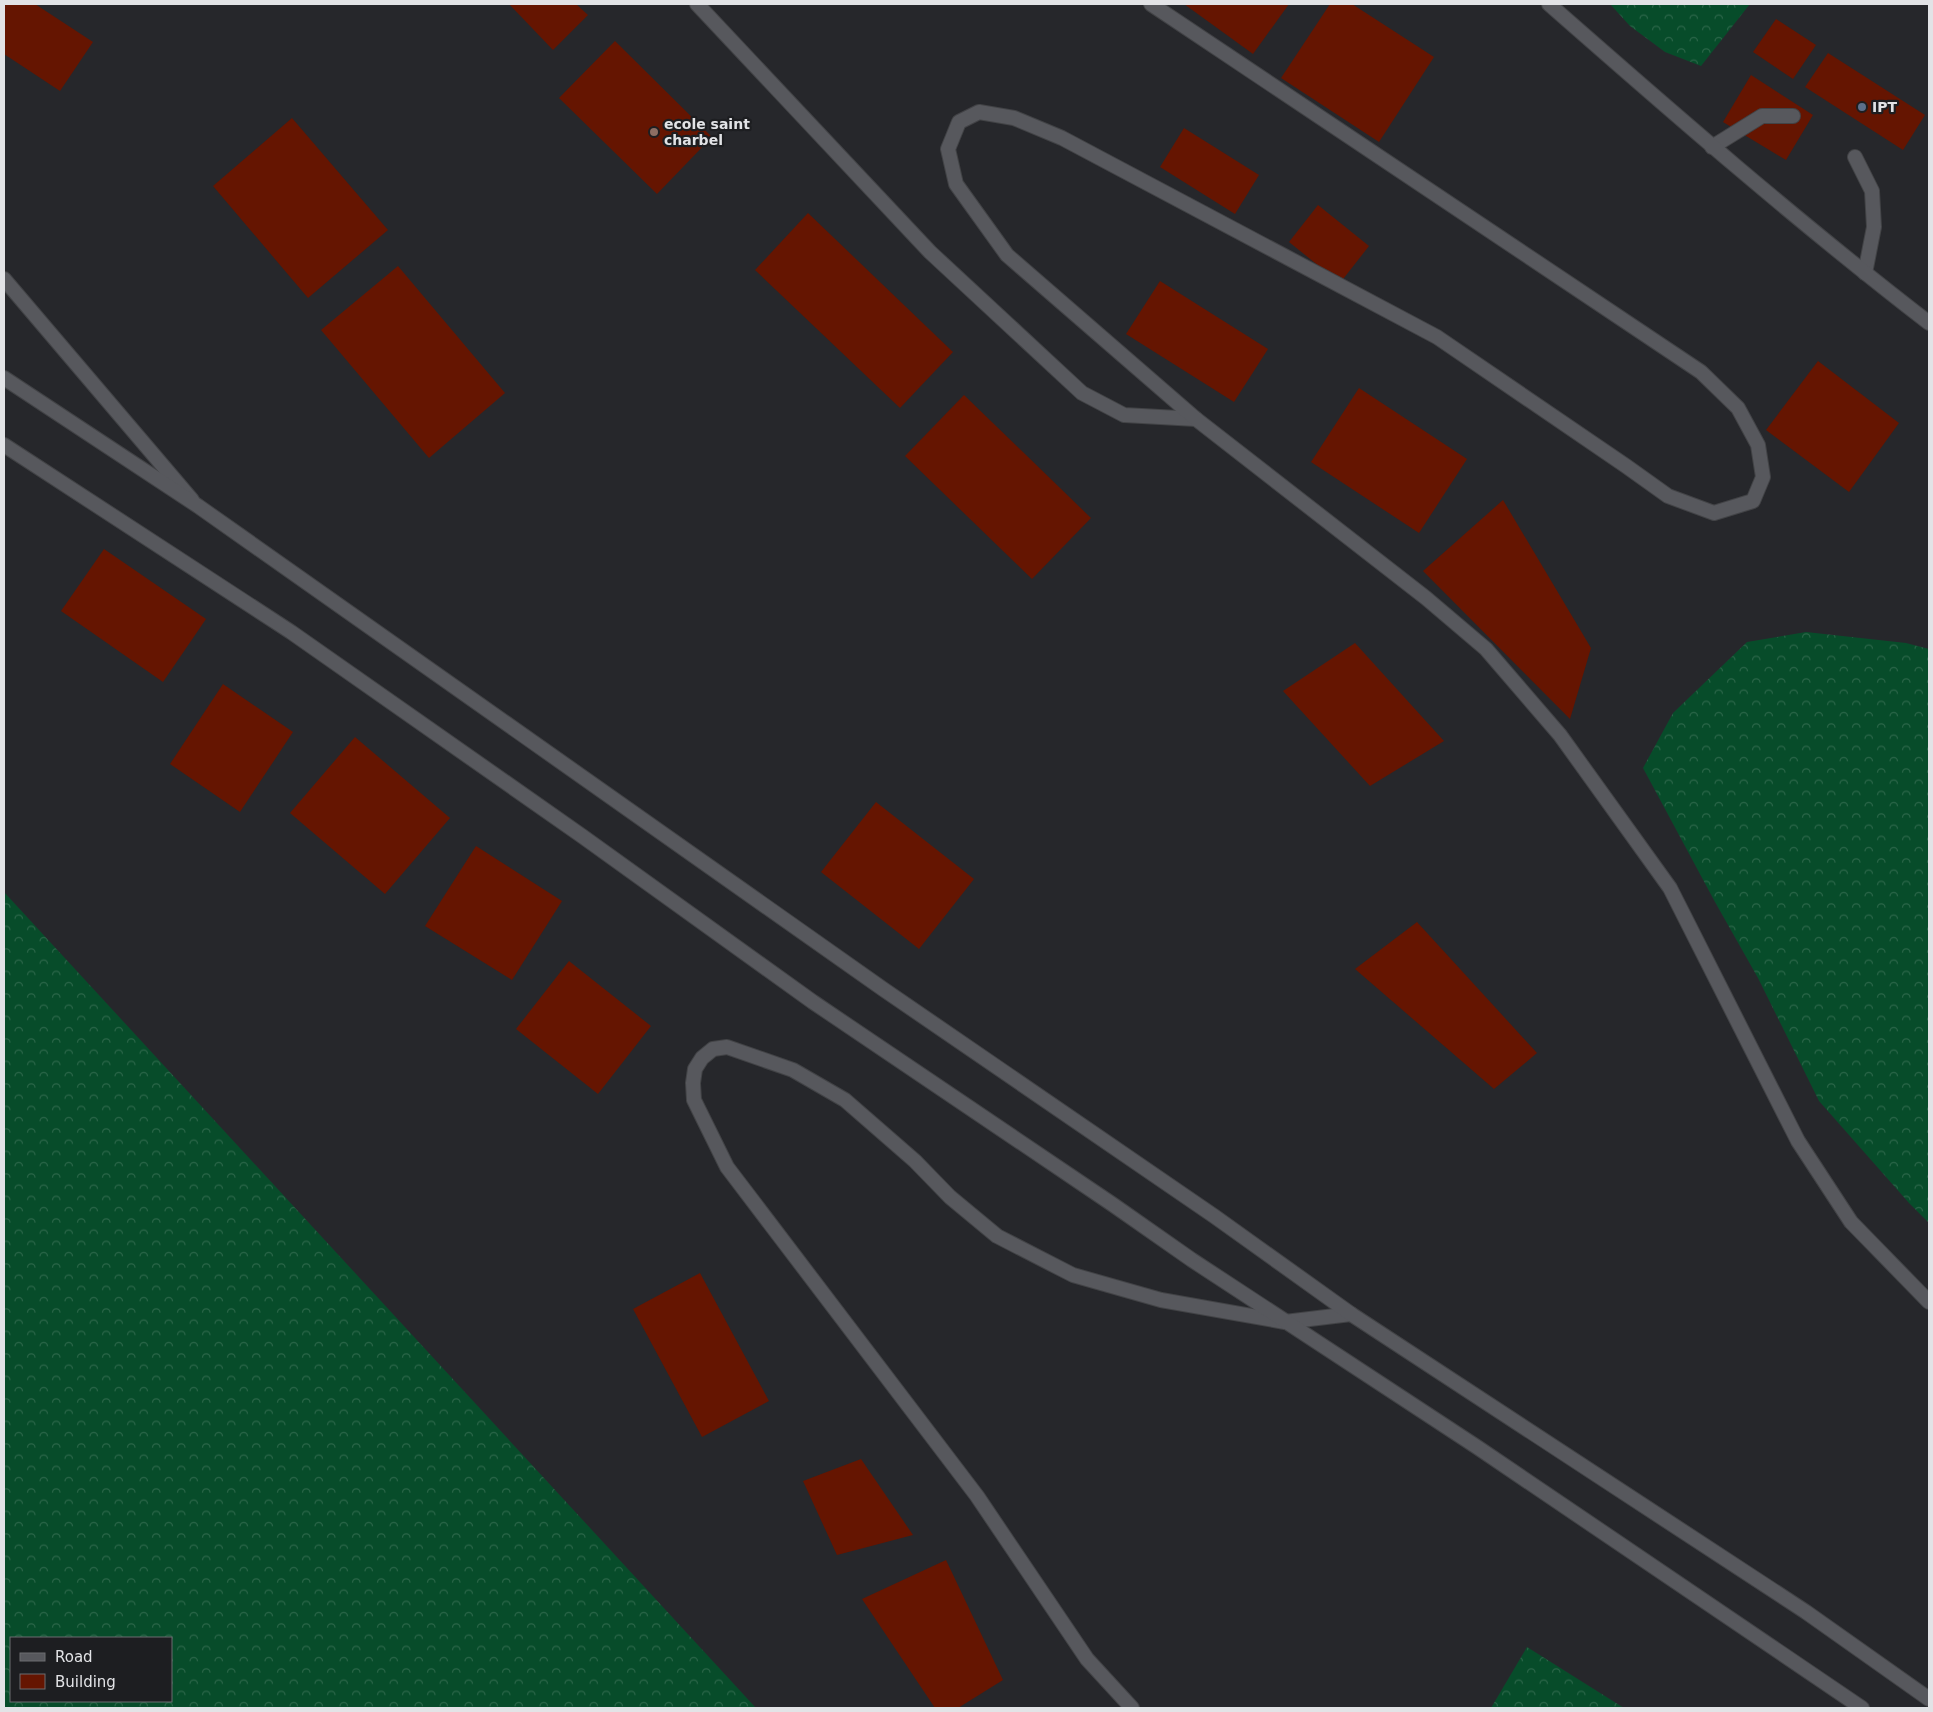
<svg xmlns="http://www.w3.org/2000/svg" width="1933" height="1712" font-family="'DejaVu Sans',sans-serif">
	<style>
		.forest { fill: url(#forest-crowns); fill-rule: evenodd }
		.building { fill: #651501 }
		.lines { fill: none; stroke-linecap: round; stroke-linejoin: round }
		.service-casing { stroke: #424346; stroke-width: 16 }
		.minor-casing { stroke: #424346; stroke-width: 16 }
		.secondary-casing { stroke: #424346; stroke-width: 16 }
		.service { stroke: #57585d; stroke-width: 14 }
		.minor { stroke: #57585d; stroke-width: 14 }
		.secondary { stroke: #57585d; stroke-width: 14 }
		.service-dot { fill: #5c6f8a; stroke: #1d1e21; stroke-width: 2 }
		.education-dot { fill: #8d6e63; stroke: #1d1e21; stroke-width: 2 }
		.labels { text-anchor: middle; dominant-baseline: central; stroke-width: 4.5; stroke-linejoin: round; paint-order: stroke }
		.poi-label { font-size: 14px; font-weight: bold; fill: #e2e3e6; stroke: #1d1e21; text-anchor: start }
	</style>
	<defs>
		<pattern id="forest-crowns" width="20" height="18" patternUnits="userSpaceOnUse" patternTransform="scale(1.25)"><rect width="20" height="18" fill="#074c2a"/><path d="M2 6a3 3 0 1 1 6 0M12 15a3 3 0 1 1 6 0" fill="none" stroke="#2b6649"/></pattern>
	</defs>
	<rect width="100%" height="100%" fill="#26272b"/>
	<g class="forest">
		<path d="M1610,4H1750L1701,66L1665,52L1630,26Z"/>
		<path d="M1806,632L1906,643L1929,649V1223L1909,1203L1819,1101L1758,978L1715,902L1643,768L1673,713L1747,642Z"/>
		<path d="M4,892L756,1708H4ZM11,1638H171V1701H11Z"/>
		<path d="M1527,1647L1624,1708H1491Z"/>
	</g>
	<g class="building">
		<path d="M4,4H35L93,42L60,91L4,54Z"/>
		<path d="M509,4H576L588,15L553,50Z"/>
		<path d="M1184,4H1289L1253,54Z"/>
		<path d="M1330,4H1352L1434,57L1379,142L1281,78Z"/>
		<path d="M1776,19L1816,45L1793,79L1753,52Z"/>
		<path d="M615,41L712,137L657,194L559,98Z"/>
		<path d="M1828,53L1925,115L1903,150L1805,87Z"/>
		<path d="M1751,75L1813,115L1786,160L1723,122Z"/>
		<path d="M292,118L388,230L308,298L213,186Z"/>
		<path d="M1184,128L1259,175L1235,214L1160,167Z"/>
		<path d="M1318,205L1369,246L1340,283L1289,242Z"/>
		<path d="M808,213L953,352L900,408L755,270Z"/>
		<path d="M398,266L505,393L429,458L321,330Z"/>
		<path d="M1160,281L1268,349L1234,402L1126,334Z"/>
		<path d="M1818,361L1899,423L1849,492L1766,430Z"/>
		<path d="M1359,388L1467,459L1419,533L1311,462Z"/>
		<path d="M964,395L1091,518L1032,579L905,456Z"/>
		<path d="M1503,500L1591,648L1570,719L1423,571Z"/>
		<path d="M104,549L206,619L163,682L61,611Z"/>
		<path d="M1355,643L1444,741L1370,786L1283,691Z"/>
		<path d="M223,684L293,732L240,812L170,764Z"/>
		<path d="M355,737L450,818L385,894L290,813Z"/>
		<path d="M876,802L974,879L919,949L821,872Z"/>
		<path d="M476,846L562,901L512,980L425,926Z"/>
		<path d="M1417,922L1537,1053L1494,1089L1355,969Z"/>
		<path d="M569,961L651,1026L598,1094L516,1029Z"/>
		<path d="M700,1273L769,1401L702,1437L633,1309Z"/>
		<path d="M861,1459L913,1535L837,1555L803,1481Z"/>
		<path d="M946,1560L1003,1680L958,1708H935L862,1599Z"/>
	</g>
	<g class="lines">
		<g class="service-casing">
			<g id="service">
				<path d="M1712,147L1762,116H1793"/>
				<path d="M1855,157L1872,191L1874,227L1865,273"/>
			</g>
		</g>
		<g class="minor-casing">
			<g id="minor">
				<path d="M697,4L930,252L1082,393L1124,415L1196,419"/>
				<path d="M1151,4L1701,372L1738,408L1758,445L1763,477L1753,501L1714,513L1668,496L1626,466L1437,337L1062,138L1014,118L979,112L959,122L948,149L956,184L1007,255L1196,419L1426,598L1486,649L1560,735L1670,888L1798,1141L1851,1222L1929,1302"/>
				<path d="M4,279L192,500"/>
				<path d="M1132,1708L1087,1659L977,1496L727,1167L694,1100L693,1083L695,1069L702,1058L713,1049L727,1047L793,1070L845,1100L915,1161L950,1197L997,1236L1073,1275L1161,1300L1285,1322L1351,1314"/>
			</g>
		</g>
		<g class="secondary-casing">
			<g id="secondary">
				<path d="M1549,4C1673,113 1798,222 1929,323"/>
				<path d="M4,378L198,506L883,989L1214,1216L1351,1314L1806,1612L1929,1699"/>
				<path d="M4,445L291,632L582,836L813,1002L1112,1204L1192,1260L1477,1447L1862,1708"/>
			</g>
		</g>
		<use href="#service" class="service"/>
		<use href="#minor" class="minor"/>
		<use href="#secondary" class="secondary"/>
	</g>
	<circle class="service-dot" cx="1862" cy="107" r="5"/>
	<circle class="education-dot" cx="654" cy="132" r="5"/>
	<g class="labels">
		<g class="poi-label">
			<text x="1872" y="107">IPT</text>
			<text x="664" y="124">ecole saint<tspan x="664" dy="16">charbel</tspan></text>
		</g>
	</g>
	<rect width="1933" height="1712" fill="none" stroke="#e2e3e6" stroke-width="10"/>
	<rect x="10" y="1637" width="162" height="65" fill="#1d1e21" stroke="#6c6d70"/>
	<rect x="20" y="1653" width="25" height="8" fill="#57585d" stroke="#6c6d70"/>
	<text x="55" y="1662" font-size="15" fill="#e2e3e6">Road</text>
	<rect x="20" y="1674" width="25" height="15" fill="#651501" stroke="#6c6d70"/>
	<text x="55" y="1687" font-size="15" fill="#e2e3e6">Building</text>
</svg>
